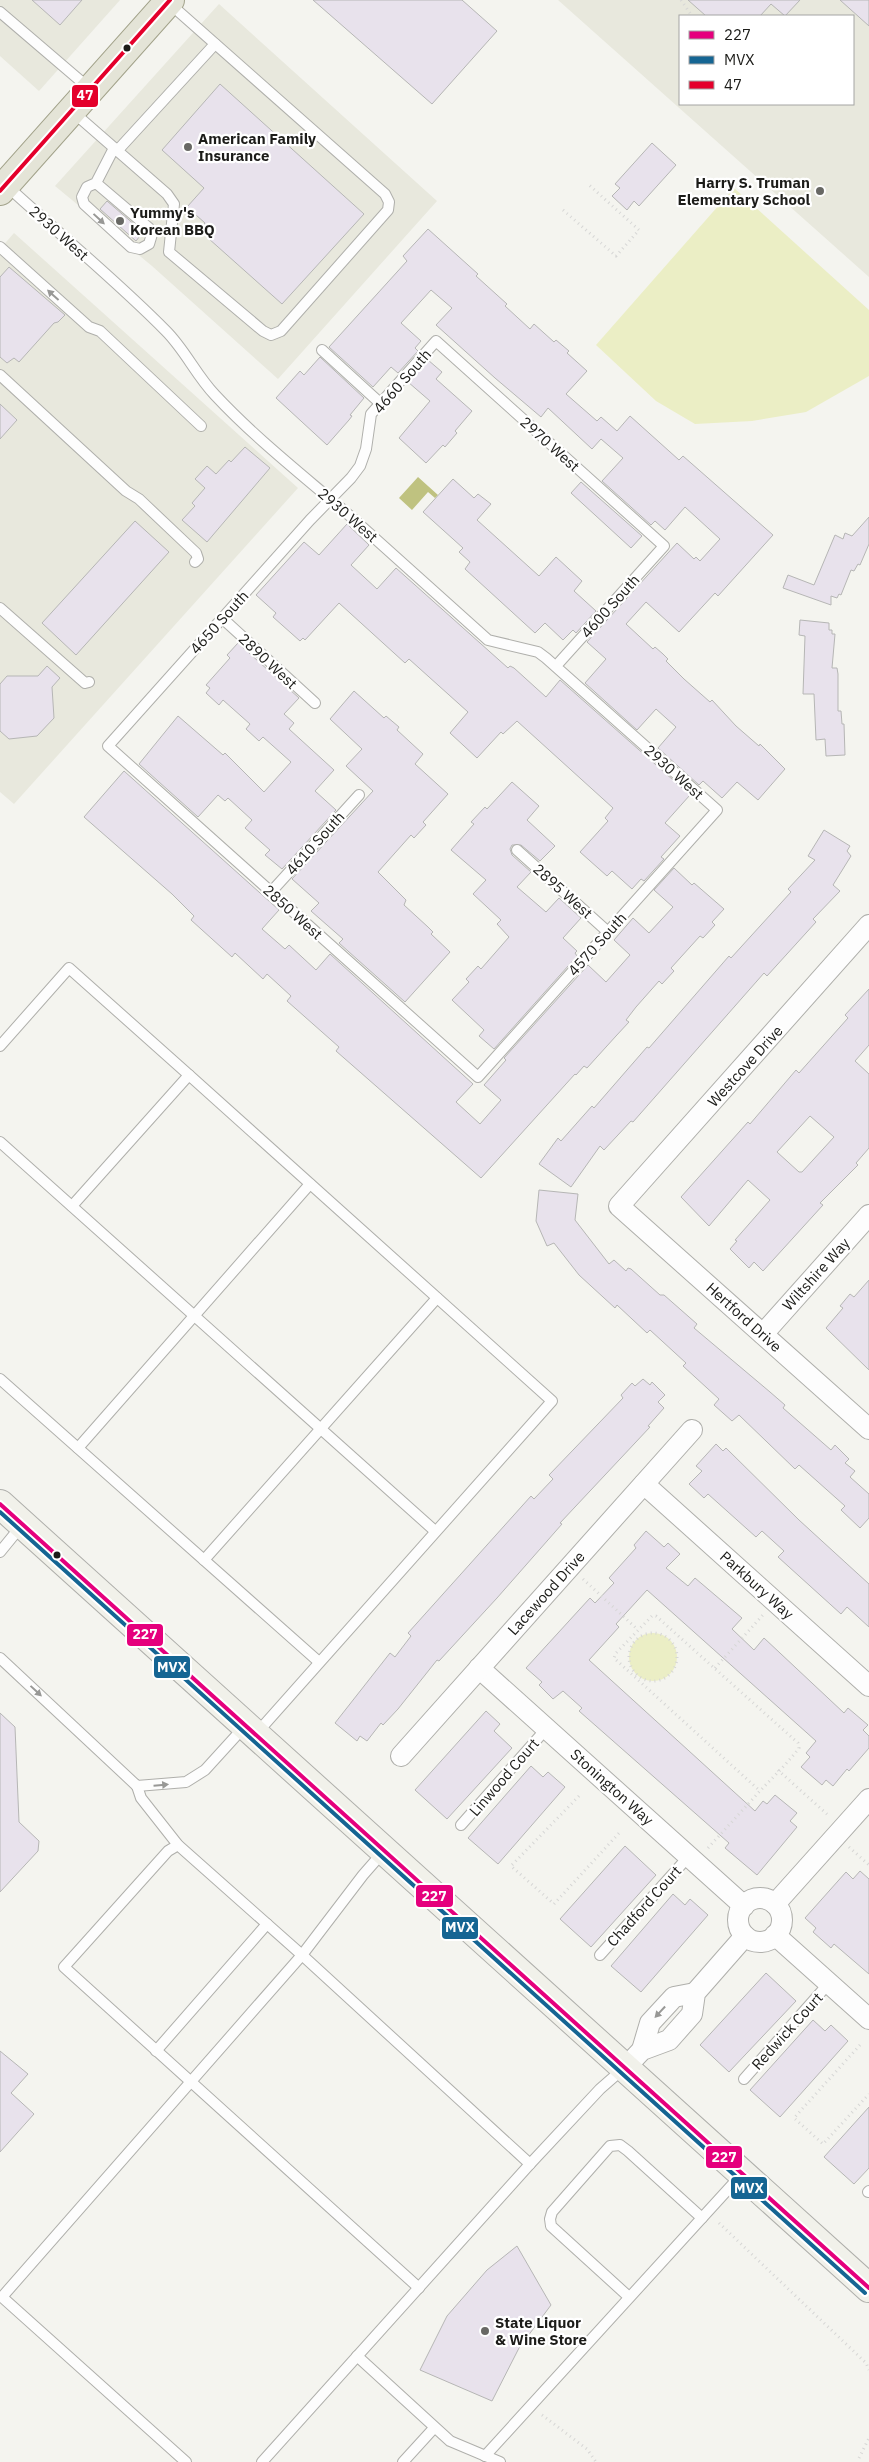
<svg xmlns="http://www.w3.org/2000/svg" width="869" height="2462" font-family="'IBM Plex Sans',sans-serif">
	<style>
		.built { fill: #e8e8dd; fill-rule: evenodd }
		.green { fill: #ebeec5 }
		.water { fill: #bfc280 }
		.building { fill: #e8e2ec; stroke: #b6b6b5; fill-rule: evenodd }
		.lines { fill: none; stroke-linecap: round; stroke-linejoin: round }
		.service-casing { stroke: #afafab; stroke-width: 12 }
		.minor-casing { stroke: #afafab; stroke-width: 22 }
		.secondary-casing { stroke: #afafab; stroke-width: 30 }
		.primary-casing { stroke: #a2a28a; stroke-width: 30 }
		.path { stroke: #d6d6d5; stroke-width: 3; stroke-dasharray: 1 4; stroke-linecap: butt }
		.service { stroke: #fdfdfd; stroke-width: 10 }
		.minor { stroke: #fdfdfd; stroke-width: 20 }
		.secondary { stroke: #f1f1ea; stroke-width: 28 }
		.primary { stroke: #e4e4d7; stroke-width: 28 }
		.bus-1-casing { stroke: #fff; stroke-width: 8 }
		.bus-2-casing { stroke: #fff; stroke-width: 8 }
		.bus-3-casing { stroke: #fff; stroke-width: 8 }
		.bus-1 { stroke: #e5007d; stroke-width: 4 }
		.bus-2 { stroke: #156593; stroke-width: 4 }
		.bus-3 { stroke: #e4002b; stroke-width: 4 }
		.oneway { fill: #989896 }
		.bus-dot { fill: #1c1c19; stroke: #fff; stroke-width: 2 }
		.poi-dot { fill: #686864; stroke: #fff; stroke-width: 2 }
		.labels { text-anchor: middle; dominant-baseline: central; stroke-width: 4.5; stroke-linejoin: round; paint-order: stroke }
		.poi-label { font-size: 15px; font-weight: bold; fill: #1c1c19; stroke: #fff; text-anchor: start }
		.street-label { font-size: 15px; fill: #1c1c19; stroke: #fff }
		.line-badge { stroke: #fff; stroke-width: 2 }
		.badge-label { font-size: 14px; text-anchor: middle; font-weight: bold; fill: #fff }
	</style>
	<rect width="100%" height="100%" fill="#f4f4ef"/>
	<g class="built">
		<path d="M0,0H120L39,91L0,56Z"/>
		<path d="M558,0H869V277ZM680,16H853V104H680Z"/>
		<path d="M219,4L437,201L278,379L152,266L55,186Z"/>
		<path d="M14,233L298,488L14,804L0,792V249Z"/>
	</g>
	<g class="green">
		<path d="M734,188L869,310V376L806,412L752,421L695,424L656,401L596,345Z"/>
		<circle cx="653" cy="1657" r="24"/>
	</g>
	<path class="water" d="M418,477L438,495L435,498L428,492L412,510L399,498Z"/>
	<g class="building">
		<path d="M32,0H82L60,25Z"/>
		<path d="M313,0H462L497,31L432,104Z"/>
		<path d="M688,0H800L785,16L771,4L760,16H706Z"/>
		<path d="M840,0H869V26Z"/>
		<path d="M220,84L364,214L282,304L199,230L205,223L187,207L204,188L162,150Z"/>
		<path d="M652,143L676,165L639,206L634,201L627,210L612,196L620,188L615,184Z"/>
		<path d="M107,201L143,232L136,241L100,209Z"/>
		<path d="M428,229L478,274L476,276L507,304L505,306L530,329L534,324L554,342L556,340L569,351L567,353L587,371L566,394L597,421L601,417L617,431L630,416L679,460L683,456L773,535L718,596L715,593L679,632L646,602L626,624L653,649L655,647L663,654L668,659L666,661L684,679L710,702L712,700L736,726L759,746L760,744L785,769L758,800L737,782L722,798L703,781L699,785L658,748L676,727L656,709L637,730L585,683L606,659L587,642L677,543L694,559L696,557L700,561L720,539L685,507L665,530L655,521L651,525L602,481L623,458L601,439L592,449L548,408L541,417L495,378L436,325L452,308L431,290L401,323L421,341L415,348L418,351L398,373L391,367L373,387L329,347L407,261L403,256Z"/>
		<path d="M9,267L65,315L58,322L54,323L19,362L14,358L7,363L0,357V277Z"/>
		<path d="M320,357L364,398L350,415L352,416L349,420L327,445L276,398L300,371L304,375Z"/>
		<path d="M428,360L442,372L436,379L472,411L455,431L457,433L445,447L443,445L426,463L399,438L430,401L408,382Z"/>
		<path d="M0,404L17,420L0,439Z"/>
		<path d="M245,447L270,468L207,542L182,520L195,506L192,503L205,488L195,479L207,466L216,474L229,460L231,462Z"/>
		<path d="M453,479L474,498L478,494L491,504L477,520L539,576L556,557L582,581L574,591L596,611L576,633L573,630L563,640L545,623L535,633L465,569L470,562L459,552L463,548L423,512Z"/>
		<path d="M581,482L642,536L631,548L571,493Z"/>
		<path d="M869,517V544L860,565L858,564L854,571L851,570L841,595L839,594L837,598L831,596V605L783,588L788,575L814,585L835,535L843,539L845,533L852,536Z"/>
		<path d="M135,521L169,552L76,655L42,623Z"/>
		<path d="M347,524L369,545L351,565L377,589L396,568L508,668L510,666L514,668L546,697L560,680L690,795L665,823L680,836L661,857L664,859L644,881L641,879L632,889L612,871L607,876L580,852L608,821L605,818L613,808L517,721L503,734L501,732L477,758L450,733L468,712L409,659L405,663L339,603L305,640L303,638L300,641L273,617L276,613L256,595L304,542L319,555Z"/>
		<path d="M800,620L829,623V630H832V634H835L832,668H837L838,674V711H841L842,724H844L845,755L826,756L825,739L816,740L814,694H803L805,636L799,635Z"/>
		<path d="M238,643L299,698L284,714L294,723L289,729L334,770L315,791L336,810L282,869L265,855L270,850L245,828L252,820L228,798L225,801L218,795L198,817L139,764L178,716L223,755L225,753L264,792L291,762L263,737L259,741L246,729L250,724L223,700L219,705L206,693L210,688L206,685L230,658L227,655Z"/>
		<path d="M47,666L60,678L52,687L54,718L37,736L9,739L0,731V684L7,676H38Z"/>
		<path d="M354,691L384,718L386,716L399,727L397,730L423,754L415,764L448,794L423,822L426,825L414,838L411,835L378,872L406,900L404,905L428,927L433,932L431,934L450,952L405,1002L339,943L343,939L311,911L319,903L292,879L373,791L346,766L362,749L330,719Z"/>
		<path d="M124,771L279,910L262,929L285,949L289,945L316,970L330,954L473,1084L456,1102L480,1124L501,1100L484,1085L506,1060L504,1058L588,965L606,982L630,955L614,940L633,918L649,933L673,907L654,890L674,868L692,885L694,883L724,909L712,922L715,925L703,938L700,936L671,968L674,971L662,984L659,981L636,1007L626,1020L629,1022L616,1036L587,1068L584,1066L576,1075L575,1074L481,1178L336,1051L339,1047L287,1001L291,996L267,974L263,979L235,953L232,957L191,920L194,916L172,894L84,817Z"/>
		<path d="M512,782L539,806L527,820L555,846L540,861L521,845H512L510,849L512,855L531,872L517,887L546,912L559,898L581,918L563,938L577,951L575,953L577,956L494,1049L479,1036L484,1030L452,1000L469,982L466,979L478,966L481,969L509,937L497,924L501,920L473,894L486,880L451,850L474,824L471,822L485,807L487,809Z"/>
		<path d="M824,830L850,846L847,851L851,856L833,885L840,891L813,919L816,922L767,976L764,973L633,1122L631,1121L604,1150L600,1146L571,1187L539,1164L558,1138L561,1141L592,1106L594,1108L647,1047L649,1048L729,956L731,958L791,892L788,889L815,860L808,856Z"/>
		<path d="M869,989V1045L855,1061L869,1074V1148L856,1163L858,1165L820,1203L823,1205L763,1271L754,1262L749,1268L730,1249L737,1241L735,1240L770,1200L748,1180L709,1226L681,1197L748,1122L750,1124L796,1070L799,1073L848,1018L845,1015ZM810,1116L834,1137L802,1172H799L777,1152Z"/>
		<path d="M539,1190L578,1194L575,1220L609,1264L614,1260L626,1271L628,1268L631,1269L660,1295H664L697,1324L694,1328L770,1392L785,1405L783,1408L831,1450L835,1445L849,1459L845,1463L855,1471L850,1477L869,1494V1518L860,1528L841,1510L845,1506L799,1465L795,1469L739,1415L732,1421L714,1405L719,1399L683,1366L686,1363L650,1330L647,1333L617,1305L615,1308L579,1275L554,1243L547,1246L536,1221Z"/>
		<path d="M869,1280V1370L826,1328L843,1308L840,1306L850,1294L854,1297Z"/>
		<path d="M643,1379L650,1385L652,1382L665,1395L658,1402L664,1408L648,1426L650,1427L560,1523L562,1524L497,1598L439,1661L437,1660L398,1709L383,1725L381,1723L367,1741L360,1736L357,1741L335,1723L390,1653L395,1657L411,1636L408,1633L531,1496L534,1499L553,1479L549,1475L623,1398L621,1395L632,1383L635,1386Z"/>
		<path d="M716,1444L723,1451L726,1448L799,1520L869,1584V1627L847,1607L841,1614L778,1557L784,1551L762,1531L756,1537L708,1494L704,1498L689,1484L702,1471L696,1466Z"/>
		<path d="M646,1531L664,1547L668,1543L680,1554L666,1568L688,1586L695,1578L742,1618L732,1629L754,1650L764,1638L844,1713L848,1708L868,1725L863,1730L869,1736V1748L849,1771L847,1769L833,1786L826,1780L822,1785L801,1767L810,1757L806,1753L816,1741L647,1590L616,1624L619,1627L589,1660L755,1811L763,1801L767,1804L775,1795L797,1813L790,1821L797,1827L757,1875L725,1848L729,1843L579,1711L582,1708L563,1691L553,1699L539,1685L542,1682L526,1668L590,1598L595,1603L614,1583L609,1578L636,1548L634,1545Z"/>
		<path d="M486,1711L500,1724L494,1731L512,1748L447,1819L415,1790Z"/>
		<path d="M0,1713L15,1727L19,1822L39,1841L38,1851L0,1892Z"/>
		<path d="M531,1766L543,1777L548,1772L565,1787L498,1864L468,1838Z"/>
		<path d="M625,1846L656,1875L591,1947L560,1919Z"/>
		<path d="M860,1871L869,1879V1974L834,1944L831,1948L813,1932L816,1928L805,1918L846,1872L853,1879Z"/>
		<path d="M673,1894L685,1905L690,1899L708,1915L641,1992L611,1966Z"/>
		<path d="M766,1973L796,2001L729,2072L700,2045Z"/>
		<path d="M813,2020L825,2031L831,2025L848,2041L780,2117L750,2090Z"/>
		<path d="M0,2051L28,2074L11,2093L34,2114L0,2152Z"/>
		<path d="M869,2107V2168L854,2184L824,2157Z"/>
		<path d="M517,2246L551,2305L519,2348L492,2401L420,2370L447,2316L487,2270Z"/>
	</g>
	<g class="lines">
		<g class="service-casing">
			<g id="service">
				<path d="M0,12L90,89"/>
				<path d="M73,112L167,194L174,204L169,252L263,331L271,335L281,331L388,210L389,202L385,194L169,3"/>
				<path d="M117,151L215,44"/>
				<path d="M96,183L149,228L152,234L149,244L140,249L131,247L84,204L82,197L87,187L96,183L114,148"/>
				<path d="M6,185C59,234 116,280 166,331C185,350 196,375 215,395C256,439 305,477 350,516L488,640L538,652L546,658L717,810L478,1077L108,746L310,520L351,478L360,466L366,449L371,414L436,341L664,546L556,666"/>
				<path d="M0,247L89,327L100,331L201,426"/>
				<path d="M322,350L380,403"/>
				<path d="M0,375L126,491L139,499L196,553L198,559L195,562"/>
				<path d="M0,608L85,683L89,682"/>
				<path d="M222,618L315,703"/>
				<path d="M517,850L608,932"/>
				<path d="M271,892L359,795"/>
				<path d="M0,1046L69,968L189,1075"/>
				<path d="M0,1142L435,1531"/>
				<path d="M72,1206L189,1075L552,1401L256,1734"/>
				<path d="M0,1379L319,1662"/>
				<path d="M78,1448L310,1184"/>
				<path d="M0,1552L22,1525"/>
				<path d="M204,1560L437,1298"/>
				<path d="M0,1658L137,1786L186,1782L205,1770L245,1726"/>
				<path d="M137,1786L141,1798L178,1845L302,1955L530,2164"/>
				<path d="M461,1825L547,1728"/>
				<path d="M178,1845L168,1851L64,1967L419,2288"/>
				<path d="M600,1955L689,1856"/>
				<path d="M156,2051L267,1924"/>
				<path d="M744,2079L829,1983"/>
				<path d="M868,2192L869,2191"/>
				<path d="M629,2297L551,2226L550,2219L552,2212L610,2146L620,2145L628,2151L702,2218"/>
				<path d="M357,2356L450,2441L500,2462"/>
				<path d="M485,2456L742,2174"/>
				<path d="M186,2462L2,2297L302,1955L363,1875L384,1851"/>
				<path d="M262,2462L530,2164L600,2089L624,2068"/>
				<path d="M403,2462L434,2428"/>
			</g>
		</g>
		<g class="minor-casing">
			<g id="minor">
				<path d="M869,925L619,1206L869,1429"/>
				<path d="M763,1334L869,1215"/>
				<path d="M644,1484L869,1686"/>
				<path d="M479,1668L744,1906"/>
				<path d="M401,1756L692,1430"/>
				<circle cx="760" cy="1920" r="22"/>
				<path d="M775,1904L869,1799"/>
				<path d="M775,1935L869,2019"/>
				<path d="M642,2050L650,2023L674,1997L695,1993"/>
				<path d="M625,2068L642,2050L669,2040L692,2014L695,1993L745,1936"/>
			</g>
		</g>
		<g class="secondary-casing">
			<path id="secondary" d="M0,1504L869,2288"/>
		</g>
		<g class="primary-casing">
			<path id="primary" d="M0,191L170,0"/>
		</g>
		<g class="path">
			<path d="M681,0L692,16"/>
			<path d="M563,210L616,256L639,230L588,184"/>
			<path d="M583,1579L637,1629"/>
			<circle cx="653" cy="1657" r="24"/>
			<path d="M715,1668L763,1615"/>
			<path d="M778,1770L829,1816"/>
			<path d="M579,1796L511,1866L554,1904L620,1832"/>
			<path d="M849,1847L869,1865"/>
			<path d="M708,1848L760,1791C773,1777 788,1763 799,1748L798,1743L656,1616H652L616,1653L614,1658L760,1791"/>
			<path d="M860,2045L794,2118L823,2144L869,2094"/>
			<path d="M719,2223L866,2363L869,2370"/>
			<path d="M542,2415L587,2449L596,2462"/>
			<path d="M859,2458L869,2438"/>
		</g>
		<use href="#service" class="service"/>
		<use href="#minor" class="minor"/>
		<use href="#secondary" class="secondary"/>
		<use href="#primary" class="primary"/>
		<g class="bus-1-casing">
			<path id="bus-1" d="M0,1504L869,2288"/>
		</g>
		<g class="bus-2-casing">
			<path id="bus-2" d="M0,1512L865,2293"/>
		</g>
		<g class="bus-3-casing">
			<path id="bus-3" d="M0,191L170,0"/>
		</g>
		<use href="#bus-1" class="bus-1"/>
		<use href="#bus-2" class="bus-2"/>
		<use href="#bus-3" class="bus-3"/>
	</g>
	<defs><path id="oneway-solid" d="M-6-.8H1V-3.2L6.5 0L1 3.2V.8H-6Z" transform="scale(1.25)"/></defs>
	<g class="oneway">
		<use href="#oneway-solid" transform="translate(99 219) rotate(43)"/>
		<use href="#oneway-solid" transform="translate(53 295) rotate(-138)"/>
		<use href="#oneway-solid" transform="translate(36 1691) rotate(43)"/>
		<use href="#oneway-solid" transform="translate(161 1785) rotate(-5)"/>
		<use href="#oneway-solid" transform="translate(660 2012) rotate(133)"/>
	</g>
	<g class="bus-dot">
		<circle cx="127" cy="48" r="4.5"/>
		<circle cx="57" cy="1555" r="4.5"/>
	</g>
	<g class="poi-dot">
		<circle cx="188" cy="147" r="5"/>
		<circle cx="820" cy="191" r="5"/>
		<circle cx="120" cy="221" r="5"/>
		<circle cx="485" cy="2331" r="5"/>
	</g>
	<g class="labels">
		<g class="poi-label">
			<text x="198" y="138">American Family<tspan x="198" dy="17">Insurance</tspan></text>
			<text x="810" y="182" text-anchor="end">Harry S. Truman<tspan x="810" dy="17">Elementary School</tspan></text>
			<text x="130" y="212">Yummy's<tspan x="130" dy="17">Korean BBQ</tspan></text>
			<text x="495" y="2322">State Liquor<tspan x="495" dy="17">&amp; Wine Store</tspan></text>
		</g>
		<g class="street-label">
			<text transform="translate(59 233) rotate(42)">2930 West</text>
			<text transform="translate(402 381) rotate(-49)">4660 South</text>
			<text transform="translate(550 444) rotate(42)">2970 West</text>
			<text transform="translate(348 515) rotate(41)">2930 West</text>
			<text transform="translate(610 606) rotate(-48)">4600 South</text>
			<text transform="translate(219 622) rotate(-48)">4650 South</text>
			<text transform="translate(268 661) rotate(43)">2890 West</text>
			<text transform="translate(674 772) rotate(42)">2930 West</text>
			<text transform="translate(315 843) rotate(-48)">4610 South</text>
			<text transform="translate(563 891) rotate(42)">2895 West</text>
			<text transform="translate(293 912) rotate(42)">2850 West</text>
			<text transform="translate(597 944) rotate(-48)">4570 South</text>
			<text transform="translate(745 1066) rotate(-48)">Westcove Drive</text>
			<text transform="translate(816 1274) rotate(-48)">Wiltshire Way</text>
			<text transform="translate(744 1317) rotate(42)">Hertford Drive</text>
			<text transform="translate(757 1585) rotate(42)">Parkbury Way</text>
			<text transform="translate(546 1593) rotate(-48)">Lacewood Drive</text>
			<text transform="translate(504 1777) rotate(-49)">Linwood Court</text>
			<text transform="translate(612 1787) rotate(42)">Stonington Way</text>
			<text transform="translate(644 1906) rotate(-48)">Chadford Court</text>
			<text transform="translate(787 2031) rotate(-48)">Redwick Court</text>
		</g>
	</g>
	<g class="line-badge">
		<rect x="71" y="84" width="28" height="24" rx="5" fill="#e4002b"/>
		<rect x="126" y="1623" width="38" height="24" rx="5" fill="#e5007d"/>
		<rect x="153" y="1655" width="38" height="24" rx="5" fill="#156593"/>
		<rect x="415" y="1884" width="39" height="24" rx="5" fill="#e5007d"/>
		<rect x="441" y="1916" width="38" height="24" rx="5" fill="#156593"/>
		<rect x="705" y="2145" width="38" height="24" rx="5" fill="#e5007d"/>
		<rect x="730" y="2176" width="38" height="24" rx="5" fill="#156593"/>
	</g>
	<g class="badge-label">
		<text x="85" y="100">47</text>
		<text x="145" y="1639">227</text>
		<text x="172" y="1672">MVX</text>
		<text x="434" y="1901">227</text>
		<text x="460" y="1932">MVX</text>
		<text x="724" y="2162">227</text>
		<text x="749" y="2193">MVX</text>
	</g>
	<rect x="679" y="15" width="175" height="90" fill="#ffffff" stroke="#a4a4a3"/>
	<rect x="689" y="31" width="25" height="8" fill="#e5007d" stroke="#a4a4a3"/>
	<text x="724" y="40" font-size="15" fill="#1c1c19">227</text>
	<rect x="689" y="56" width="25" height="8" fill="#156593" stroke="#a4a4a3"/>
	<text x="724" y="65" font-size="15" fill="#1c1c19">MVX</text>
	<rect x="689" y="81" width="25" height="8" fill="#e4002b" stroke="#a4a4a3"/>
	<text x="724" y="90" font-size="15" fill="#1c1c19">47</text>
</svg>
